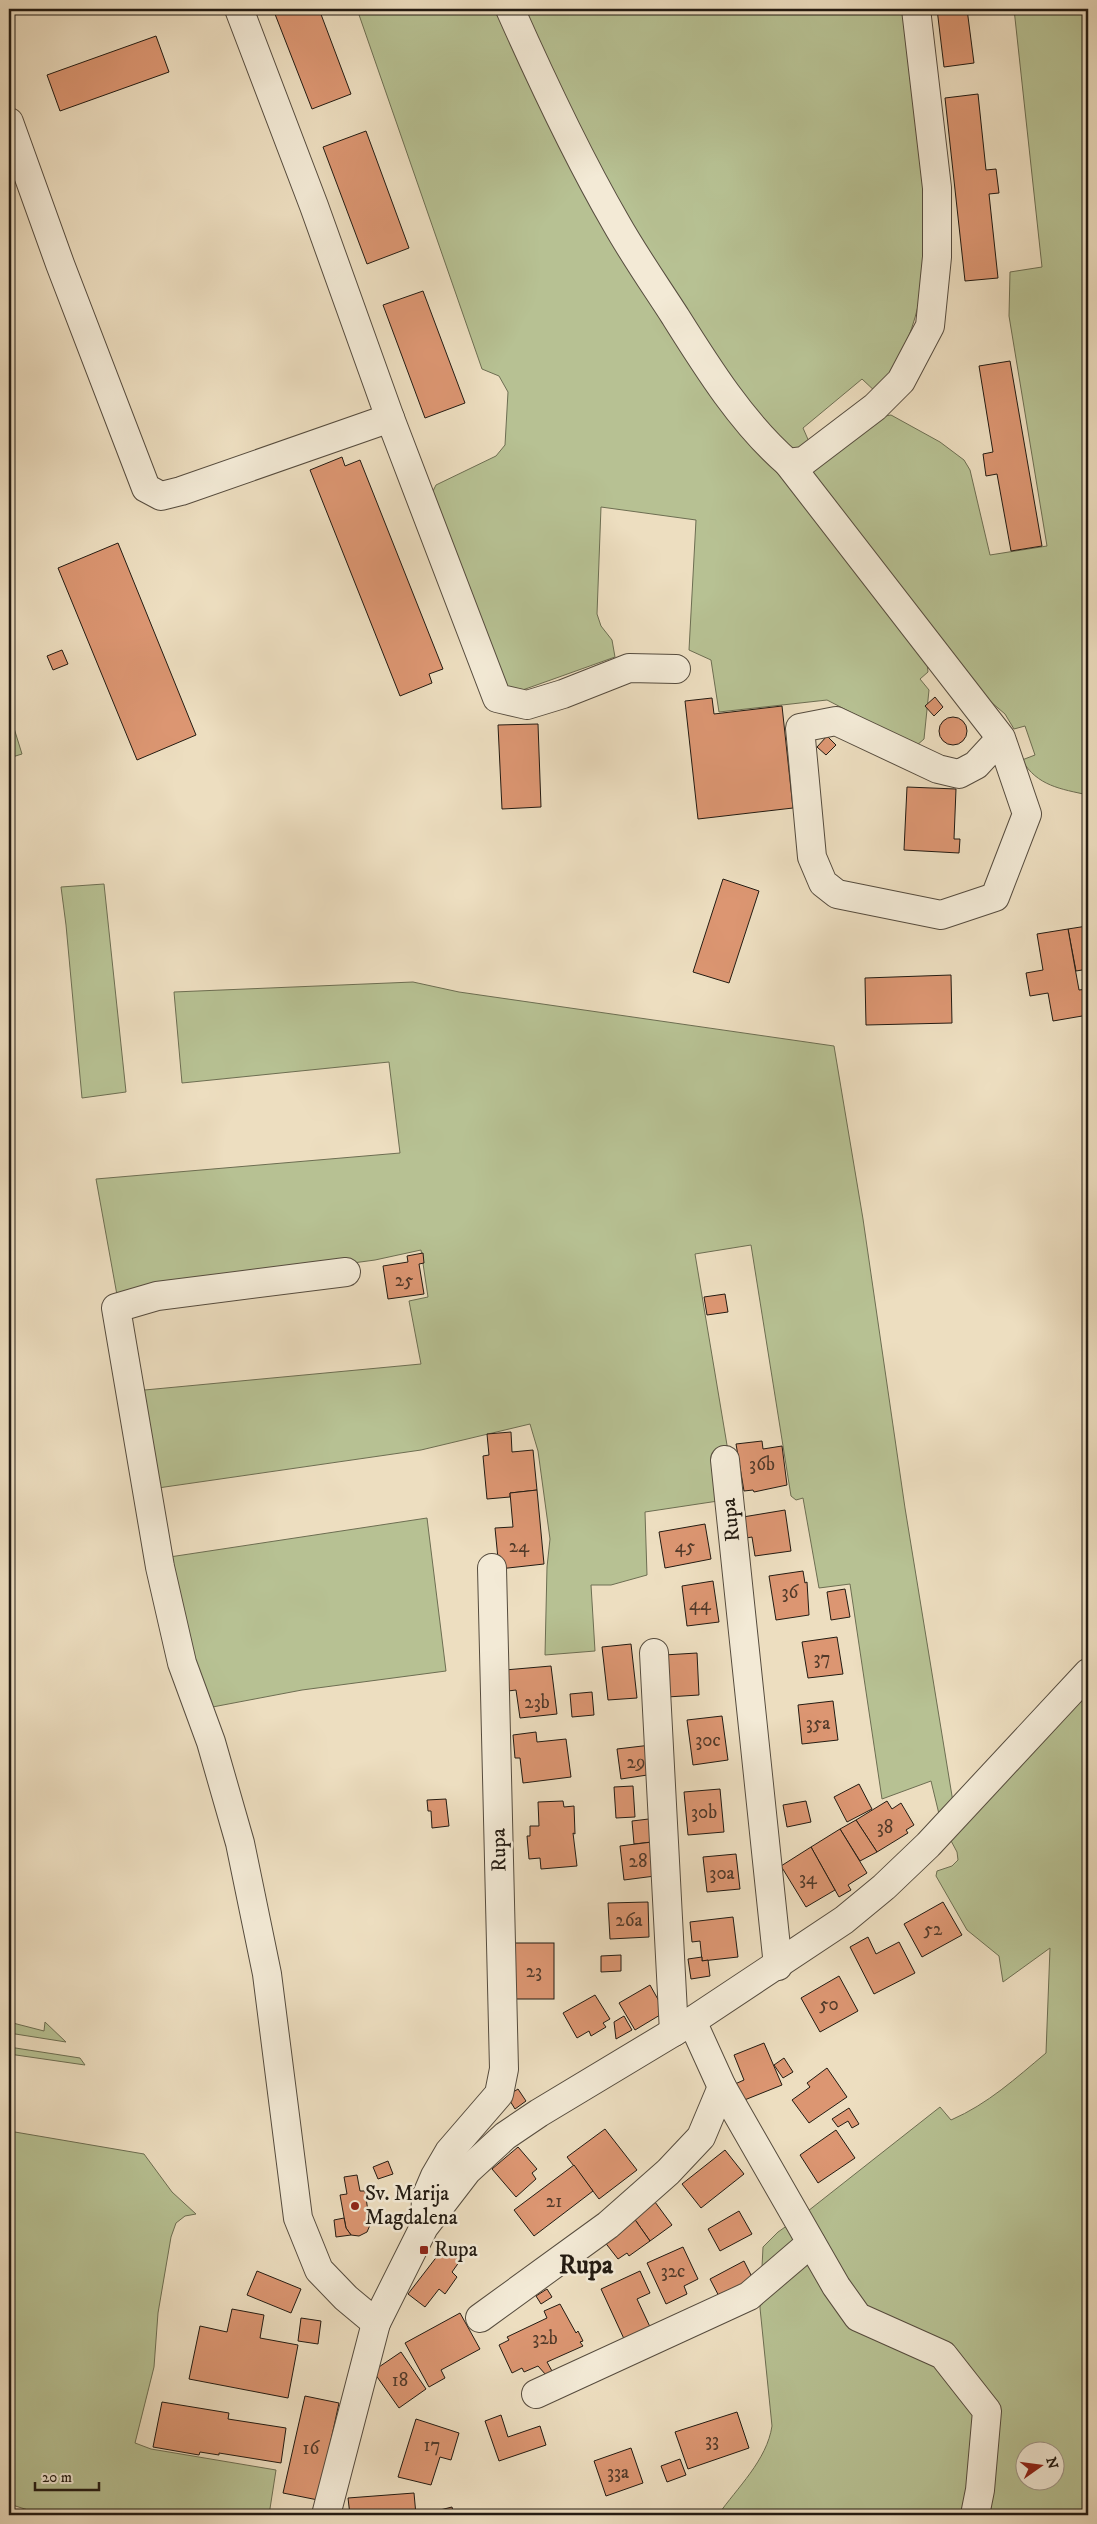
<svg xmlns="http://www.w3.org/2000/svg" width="1097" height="2524" font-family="'IM FELL DW Pica',serif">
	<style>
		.green { fill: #b7c193; stroke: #6d6e52; fill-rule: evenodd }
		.building { fill: #dc9672; stroke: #231b12 }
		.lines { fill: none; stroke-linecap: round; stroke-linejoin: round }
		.minor-casing { stroke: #564c3e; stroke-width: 30 }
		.minor { stroke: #f3ead6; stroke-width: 28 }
		.poi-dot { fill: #8f2418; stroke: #f3ead6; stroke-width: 2 }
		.labels { text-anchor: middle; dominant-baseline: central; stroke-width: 5; stroke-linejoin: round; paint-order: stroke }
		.number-label { font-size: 19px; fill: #513a2a }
		.street-label { font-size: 21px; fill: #231b12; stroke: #f3ead6 }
		.poi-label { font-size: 21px; fill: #231b12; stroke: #f3ead6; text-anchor: start }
		.district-label { font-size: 26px; font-weight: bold; fill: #231b12; stroke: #f3ead6 }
	</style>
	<rect width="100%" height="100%" fill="#eddec0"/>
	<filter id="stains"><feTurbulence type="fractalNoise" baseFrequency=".004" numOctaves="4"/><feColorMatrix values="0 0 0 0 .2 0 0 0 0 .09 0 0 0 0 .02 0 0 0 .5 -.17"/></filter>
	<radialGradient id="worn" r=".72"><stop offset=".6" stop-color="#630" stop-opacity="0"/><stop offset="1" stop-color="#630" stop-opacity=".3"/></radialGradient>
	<g class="green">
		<path d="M357,9H500L750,436L927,662L928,672L920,679L929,690L924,739L916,746L827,700L719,712L711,660L689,650L696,520L601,507L597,614L601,626L612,640L615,657L517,692L502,686L430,497L436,485L496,456L505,445L508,392L499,376L482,369Z"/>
		<path d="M523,9H908C921,132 958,285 878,394L862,379L803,428L810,444L792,452L730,382L616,209Z"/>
		<path d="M1014,9H1088V795C1061,789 1037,786 1022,760L1035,755L1025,726L1014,729L1005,714L991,702L940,644L813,484V470L873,418L891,415L940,442L964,460L970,470L990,555L1047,546L1009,316L1010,272L1042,267Z"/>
		<path d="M9,712L22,754L9,758Z"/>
		<path d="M104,884L126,1092L82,1098L66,925L61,887Z"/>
		<path d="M413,982L459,992L834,1046L863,1219L905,1508L953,1802L939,1814L931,1781L882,1799L850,1584L819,1588L803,1498L796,1500L791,1496L751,1245L695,1254L728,1451L718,1501L645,1512L647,1575L611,1585H591L595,1651L545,1655L547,1567L550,1539L538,1451L530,1424L421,1450L151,1489L134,1391L421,1364L409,1301L428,1297L421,1250L375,1260L117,1295L96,1179L400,1153L389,1062L182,1083L174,992Z"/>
		<path d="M427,1518L446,1671L302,1690L202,1709L163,1558Z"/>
		<path d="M1088,1687V2515H718C737,2488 767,2460 772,2426L760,2308L763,2247L778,2232L808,2211L940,2107L951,2120C988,2104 1016,2078 1046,2053L1050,1948L1003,1982L999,1956L967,1930L936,1876L937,1871L952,1866L958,1860L957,1852L949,1837ZM1024,2452H1054V2482H1024Z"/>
		<path d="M9,2022L44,2031L45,2022L66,2042L9,2033Z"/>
		<path d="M9,2047L80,2058L85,2065L9,2054Z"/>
		<path d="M9,2131L144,2154L172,2192L196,2214L185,2216L176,2223L171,2237L158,2313L154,2367L135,2443L151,2449L276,2470L269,2515H44L9,2504Z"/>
	</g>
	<g class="building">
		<path d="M273,9H319L351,94L312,109Z"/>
		<path d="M937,9H967L974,63L944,67Z"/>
		<path d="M156,36L169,72L60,111L47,75Z"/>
		<path d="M978,94L986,170L996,169L999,193L989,194L998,278L965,281L945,98Z"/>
		<path d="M366,131L409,248L367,264L323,147Z"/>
		<path d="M423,291L465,403L425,418L383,305Z"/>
		<path d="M1010,361L1042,546L1011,551L997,474L986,476L983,454L993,452L979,366Z"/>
		<path d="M342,457L345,466L360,460L443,669L429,674L432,683L400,696L310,470Z"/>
		<path d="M118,543L196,735L137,760L58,568Z"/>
		<path d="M62,650L68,664L53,670L47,656Z"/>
		<path d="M935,697L943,707L934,716L925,706Z"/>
		<path d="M712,698L714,714L782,706L793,808L698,819L685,701Z"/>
		<circle cx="953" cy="731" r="14"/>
		<path d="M538,724L541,807L502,809L498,725Z"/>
		<path d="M827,736L836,745L826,755L817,747Z"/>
		<path d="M907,787L956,789L954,839H960L959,853L904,850Z"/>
		<path d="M723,879L759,891L729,983L693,972Z"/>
		<path d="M1087,926L1088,969L1076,971L1068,929Z"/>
		<path d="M1068,929L1079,990L1088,989V1015L1053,1021L1048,993L1030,996L1026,973L1043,970L1037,934Z"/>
		<path d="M951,975L952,1023L866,1025L865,978Z"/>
		<path d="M423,1253L424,1263L419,1264L424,1294L388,1299L383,1266L408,1262L407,1256Z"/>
		<path d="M725,1294L728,1312L707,1315L704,1297Z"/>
		<path d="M511,1432L512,1452L533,1450L537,1490L510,1493V1497L487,1499L483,1456L489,1455L487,1434Z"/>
		<path d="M762,1441L763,1449L782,1446L787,1485L754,1492L753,1490L744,1491L736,1444Z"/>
		<path d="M537,1490L544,1564L499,1569L495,1528L513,1527L510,1493Z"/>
		<path d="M785,1510L791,1551L755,1556L752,1537L740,1539L737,1518Z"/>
		<path d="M705,1524L711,1559L665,1568L659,1532Z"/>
		<path d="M803,1571L805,1583L807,1582L809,1615L776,1620L769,1576Z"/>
		<path d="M713,1581L719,1622L687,1626L682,1586Z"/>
		<path d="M845,1589L850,1617L831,1620L827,1592Z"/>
		<path d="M837,1637L843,1674L808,1678L802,1642Z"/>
		<path d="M631,1644L637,1698L608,1700L602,1647Z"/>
		<path d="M697,1653L699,1695L667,1697L664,1655Z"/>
		<path d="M551,1666L557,1714L520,1718L516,1690L508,1691L505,1670Z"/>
		<path d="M592,1692L594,1715L572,1717L570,1694Z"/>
		<path d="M833,1701L838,1740L802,1744L798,1705Z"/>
		<path d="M722,1716L728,1760L693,1765L687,1720Z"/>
		<path d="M536,1732L537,1742L566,1739L571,1777L523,1783L520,1758H515L513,1735Z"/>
		<path d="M651,1745L654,1774L621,1779L617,1749Z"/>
		<path d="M859,1784L872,1809L847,1822L834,1797Z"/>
		<path d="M633,1786L635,1817L616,1818L614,1787Z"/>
		<path d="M720,1789L724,1832L688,1835L684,1792Z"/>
		<path d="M446,1799L449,1826L432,1828L431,1811H428L427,1800Z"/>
		<path d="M563,1801L564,1807L574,1806L575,1834L573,1833L577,1866L541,1869L540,1858L529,1859L527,1836H530V1826H539L538,1802Z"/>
		<path d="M806,1801L811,1822L787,1827L783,1805Z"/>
		<path d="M887,1801L892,1809L901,1803L914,1825L906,1830L908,1833L877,1852L856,1820Z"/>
		<path d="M657,1818L660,1841L634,1844L632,1821Z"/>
		<path d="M856,1820L877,1852L860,1861L840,1829Z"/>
		<path d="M840,1829L867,1873L848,1885L851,1890L839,1897L811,1847Z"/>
		<path d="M652,1842L655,1876L624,1880L620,1846Z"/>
		<path d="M811,1847L835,1890L806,1907L781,1866Z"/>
		<path d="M736,1854L740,1889L707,1892L703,1857Z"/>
		<path d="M648,1902L649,1937L610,1939L608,1903Z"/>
		<path d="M943,1902L962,1935L922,1957L904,1924Z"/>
		<path d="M733,1917L738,1957L702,1961L700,1941L692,1942L690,1922Z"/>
		<path d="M868,1937L876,1954L899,1942L915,1973L874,1994L850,1947Z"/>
		<rect x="513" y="1943" width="41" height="56"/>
		<path d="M621,1955V1971L601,1972V1956Z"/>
		<path d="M702,1957V1961L708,1960L710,1976L691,1979L688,1959Z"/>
		<path d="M839,1976L858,2011L820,2032L801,1998Z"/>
		<path d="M650,1985L665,2012L635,2030L619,2003Z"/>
		<path d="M595,1995L610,2019L603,2023L606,2027L591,2036L589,2031L577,2038L563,2013Z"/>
		<path d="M624,2016L632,2030L616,2039L614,2022Z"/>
		<path d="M764,2043L782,2085L742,2101L735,2084L744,2080L734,2055Z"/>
		<path d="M784,2058L793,2072L783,2078L774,2065Z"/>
		<path d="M827,2068L847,2097L809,2123L792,2100L810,2087L807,2083Z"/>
		<path d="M518,2089L526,2101L515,2109L507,2096Z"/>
		<path d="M849,2108L859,2124L852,2128L848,2121L838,2127L832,2119Z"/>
		<path d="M605,2129L637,2170L599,2199L567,2157Z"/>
		<path d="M836,2130L855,2158L818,2183L800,2155Z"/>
		<path d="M518,2147L537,2169L532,2173L536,2179L516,2197L492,2169Z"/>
		<path d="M725,2150L744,2174L701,2208L682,2184Z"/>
		<path d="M388,2161L393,2174L378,2179L373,2167Z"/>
		<path d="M574,2165L593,2191L534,2236L514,2210Z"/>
		<path d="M357,2175L360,2191H365L370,2225L367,2232L359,2236L351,2235L346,2228L340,2195L347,2194L344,2177Z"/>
		<path d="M652,2198L672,2225L650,2241L631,2214Z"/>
		<path d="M739,2211L752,2234L720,2251L708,2229Z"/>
		<path d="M631,2214L650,2241L629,2256L627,2253L618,2259L600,2236Z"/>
		<path d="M344,2218L346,2228L351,2235L336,2237L334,2220Z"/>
		<path d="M445,2246L462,2258L452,2272L457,2277L445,2294L439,2289L425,2307L408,2294Z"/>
		<path d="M683,2247L698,2279L684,2286L687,2294L666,2304L647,2263Z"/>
		<path d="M744,2261L756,2285L722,2302L710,2279Z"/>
		<path d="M257,2271L301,2289L291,2313L247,2295Z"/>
		<path d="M640,2271L650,2293L637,2299L651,2329L625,2341L601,2289Z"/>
		<path d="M547,2289L552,2297L541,2304L536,2296Z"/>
		<path d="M560,2304L576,2333L578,2331L583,2341L580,2342L583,2346L547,2362L552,2371L546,2375L538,2366L524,2372L522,2368L512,2373L499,2345L509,2340L507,2337L547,2318L544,2311Z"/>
		<path d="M232,2309L264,2315L260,2338L298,2345L288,2398L189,2379L200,2326L227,2332Z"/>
		<path d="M460,2313L480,2349L441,2370L445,2378L429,2387L405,2343Z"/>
		<path d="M301,2318L321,2321L318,2344L298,2341Z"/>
		<path d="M401,2352L426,2389L399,2408L373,2371Z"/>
		<path d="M305,2396L339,2403L318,2500L283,2493Z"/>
		<path d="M162,2402L229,2413L228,2419L286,2428L281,2463L219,2453V2455L200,2452L199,2455L153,2447Z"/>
		<path d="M737,2412L749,2448L688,2469L675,2432Z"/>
		<path d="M501,2415L508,2437L540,2426L546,2445L499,2461L485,2421Z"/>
		<path d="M416,2419L459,2433L451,2460L440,2457L431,2485L398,2477Z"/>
		<path d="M631,2448L643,2483L606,2496L594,2461Z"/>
		<path d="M680,2459L686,2475L667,2482L661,2466Z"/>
		<path d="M414,2493L416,2515H350L348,2498Z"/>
		<path d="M452,2507L454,2515H420Z"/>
	</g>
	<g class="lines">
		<g class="minor-casing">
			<g id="minor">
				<path d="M239,9L314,206L390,418"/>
				<path d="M510,9C542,81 576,154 616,223C634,255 655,285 675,316C707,367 742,423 788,463L804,461L875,407L901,381L930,326L937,257V188L916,9"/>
				<path d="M9,122L60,264L146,488L161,496L181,491L390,418L497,698L527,705L563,694L629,668L676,669"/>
				<path d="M788,463L1001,738L976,765L959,774L938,769L836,721L800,728L812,857L823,883L837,894L941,915L995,897L1027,814L1001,738"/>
				<path d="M346,1272L157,1296L116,1308L160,1567L182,1663L211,1742L240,1843L267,1974L298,2218L319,2270L346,2298L376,2323"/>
				<path d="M725,1460L778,1966"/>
				<path d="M654,1653L674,2032"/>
				<path d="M692,2021L722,2087L836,2286L858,2317L943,2355L987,2411L980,2490L975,2515"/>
				<path d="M425,2223L426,2197L435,2176L449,2152L499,2094L504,2069L492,1568"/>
				<path d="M480,2318L608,2225L668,2172L701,2137L722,2087"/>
				<path d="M536,2394L749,2296L811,2243"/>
				<path d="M326,2515L376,2323L424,2227L467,2171L505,2136L539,2113L692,2021L844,1920L884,1887L928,1845L1088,1673"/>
			</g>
		</g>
		<use href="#minor" class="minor"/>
	</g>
	<g class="poi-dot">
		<circle cx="355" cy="2206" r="5"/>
		<rect x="419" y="2245" width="10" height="10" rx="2.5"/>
	</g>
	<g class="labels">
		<g class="number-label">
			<text x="404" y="1280">25</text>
			<text x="762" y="1464">36b</text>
			<text x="519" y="1546">24</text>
			<text x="685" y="1546">45</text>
			<text x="790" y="1592">36</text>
			<text x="700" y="1604">44</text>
			<text x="822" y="1658">37</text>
			<text x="537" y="1702">23b</text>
			<text x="818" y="1723">35a</text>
			<text x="708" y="1740">30c</text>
			<text x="636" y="1762">29</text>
			<text x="704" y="1812">30b</text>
			<text x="885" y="1827">38</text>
			<text x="638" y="1861">28</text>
			<text x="722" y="1873">30a</text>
			<text x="808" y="1878">34</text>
			<text x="629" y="1920">26a</text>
			<text x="933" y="1929">52</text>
			<text x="534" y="1971">23</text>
			<text x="829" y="2004">50</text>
			<text x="554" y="2201">21</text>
			<text x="673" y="2271">32c</text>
			<text x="545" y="2338">32b</text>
			<text x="400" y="2380">18</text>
			<text x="712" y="2440">33</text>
			<text x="432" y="2445">17</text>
			<text x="311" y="2448">16</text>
			<text x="618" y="2472">33a</text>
		</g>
		<g class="street-label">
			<text transform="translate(731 1520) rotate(-96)">Rupa</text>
			<text transform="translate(499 1850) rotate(-91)">Rupa</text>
		</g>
		<g class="poi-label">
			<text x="365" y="2194">Sv. Marija<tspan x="365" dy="24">Magdalena</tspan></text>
			<text x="434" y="2250">Rupa</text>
		</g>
		<g class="district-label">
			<text x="586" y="2265">Rupa</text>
		</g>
	</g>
	<rect width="1097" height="2524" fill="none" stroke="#eddec0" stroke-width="30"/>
	<rect x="10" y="10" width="1077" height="2504" fill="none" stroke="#231b12" stroke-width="2.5"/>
	<rect x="15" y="15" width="1067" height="2494" fill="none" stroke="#231b12"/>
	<g transform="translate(1040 2466) rotate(76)"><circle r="24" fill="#f3ead6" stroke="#a09788"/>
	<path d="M0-4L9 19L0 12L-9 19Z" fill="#8f2418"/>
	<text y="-8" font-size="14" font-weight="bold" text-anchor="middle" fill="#231b12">N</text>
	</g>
	<path d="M35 2482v8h64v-8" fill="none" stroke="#231b12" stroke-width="2.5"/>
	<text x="42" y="2482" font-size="15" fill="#231b12" stroke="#f3ead6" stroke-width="4" paint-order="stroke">20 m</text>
	<rect width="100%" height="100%" filter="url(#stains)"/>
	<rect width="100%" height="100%" fill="url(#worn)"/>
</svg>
